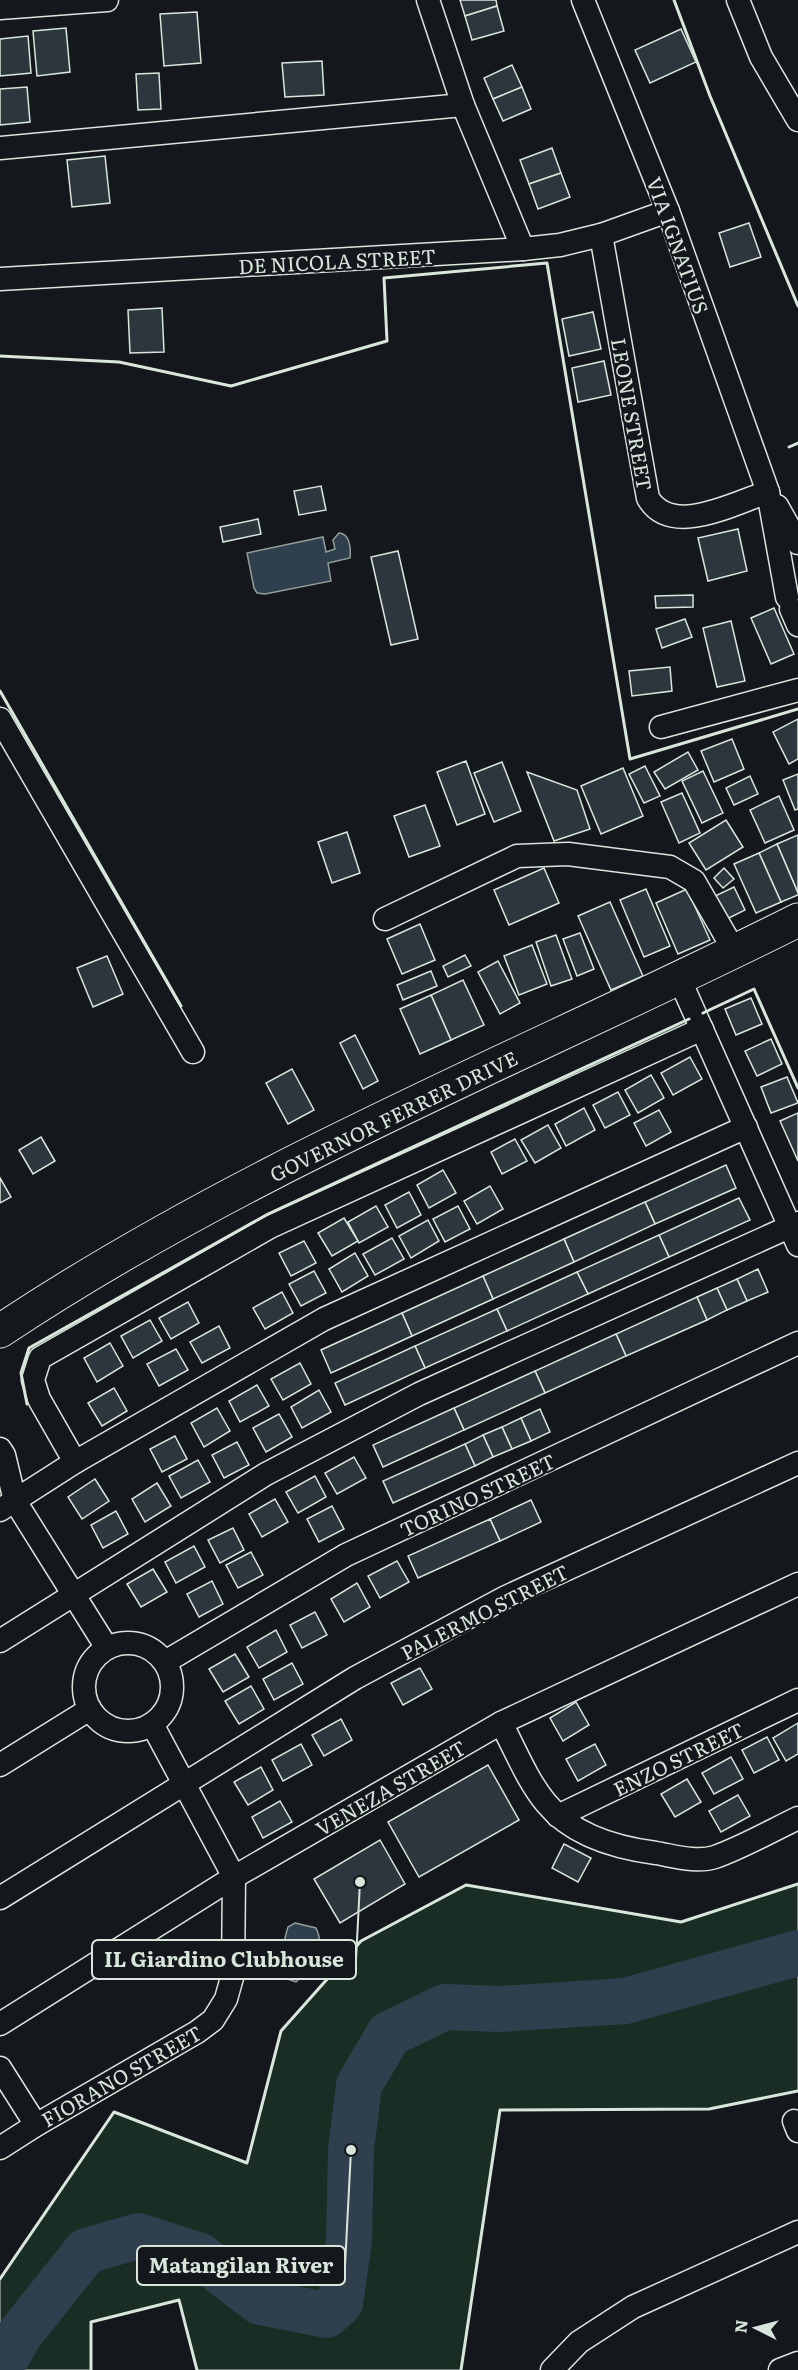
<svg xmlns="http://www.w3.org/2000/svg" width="798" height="2370" font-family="Literata,serif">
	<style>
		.green { fill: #1a2d24; stroke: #939e99; stroke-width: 1.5 }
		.water { fill: #2f3f4d; stroke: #939e99; stroke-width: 1.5 }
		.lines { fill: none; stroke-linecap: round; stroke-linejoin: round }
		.river { stroke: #2f3f4d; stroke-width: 46 }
		.building { fill: #2c363c; stroke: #d8e6dc; stroke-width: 1.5 }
		.minor-casing { stroke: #d8e6dc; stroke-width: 25 }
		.secondary-casing { stroke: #d8e6dc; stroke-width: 35 }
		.minor { stroke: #14181c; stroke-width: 22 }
		.secondary { stroke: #14181c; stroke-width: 33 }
		.wall { stroke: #d8e6dc; stroke-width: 3 }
		.labels { text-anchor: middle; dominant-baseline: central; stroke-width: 4.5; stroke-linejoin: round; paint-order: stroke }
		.street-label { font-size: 20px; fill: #d8e6dc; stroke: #14181c }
		.leader { fill: none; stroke: #d8e6dc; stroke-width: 2 }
		.callout-dot { fill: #d8e6dc; stroke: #14181c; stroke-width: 2 }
		.callout { fill: #14181c; stroke: #d8e6dc; stroke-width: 2 }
		.callout-label { font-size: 21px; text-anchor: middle; font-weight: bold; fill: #d8e6dc }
	</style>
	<rect width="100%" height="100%" fill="#14181c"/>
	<path class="green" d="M798,1884V2091L709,2109L500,2110L461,2370H197L179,2300L91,2322V2370H0V2279L114,2112L247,2163L281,2031L361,1941L466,1885L681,1922Z"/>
	<g class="water">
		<path d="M339,533C350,534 351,548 350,558L328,563L331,581L265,594L257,593L254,588L247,553L323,537L326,552L335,549L333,540Z"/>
		<path d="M295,1923L316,1928C326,1948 311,1950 305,1965C301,1975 305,1974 296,1982L287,1979C279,1964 283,1943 288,1927Z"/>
	</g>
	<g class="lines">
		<path class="river" d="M0,2368L20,2334L86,2251L138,2236L200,2256L260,2302L326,2315L340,2303L349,2241L351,2150L359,2085L389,2034L445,2007L500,2009L625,2001L798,1953"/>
	</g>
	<g class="building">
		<path d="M460,0H496L497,6L465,16Z"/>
		<path d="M497,6L504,31L472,40L465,16Z"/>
		<path d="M197,12L201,63L164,66L160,14Z"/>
		<path d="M66,28L70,72L37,76L33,31Z"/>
		<path d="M681,29L696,62L650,83L635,50Z"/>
		<path d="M28,36L31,73L0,76V39Z"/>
		<path d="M322,61L324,95L285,97L282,63Z"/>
		<path d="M512,65L522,87L493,99L484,78Z"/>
		<path d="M159,73L161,109L138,110L136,74Z"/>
		<path d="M27,87L30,122L0,125V89Z"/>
		<path d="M522,87L531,109L503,121L493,99Z"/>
		<path d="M552,148L561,173L529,184L520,160Z"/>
		<path d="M105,156L110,203L72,207L67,160Z"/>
		<path d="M561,173L570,197L538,209L529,184Z"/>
		<path d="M749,223L761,257L730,267L719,233Z"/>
		<path d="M162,308L164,352L130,353L128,310Z"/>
		<path d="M593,312L601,349L569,356L562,319Z"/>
		<path d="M604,361L611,395L578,402L572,368Z"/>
		<path d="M321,486L326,510L299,515L294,491Z"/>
		<path d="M258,519L261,534L223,542L220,527Z"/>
		<path d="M738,529L747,571L708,581L698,538Z"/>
		<path d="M398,551L418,639L391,645L371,557Z"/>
		<path d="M693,595V607L656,608L655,596Z"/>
		<path d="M774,608L794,654L771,664L751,618Z"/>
		<path d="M685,619L692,637L662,648L656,629Z"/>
		<path d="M731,621L745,681L717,687L703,628Z"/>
		<path d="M670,667L672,691L632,696L629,671Z"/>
		<path d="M798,719V759L789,764L773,732Z"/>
		<path d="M732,739L744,769L714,782L701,751Z"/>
		<path d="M688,752L698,770L665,789L654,772Z"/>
		<path d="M466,761L485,814L457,825L437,772Z"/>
		<path d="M502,762L521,811L494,822L474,773Z"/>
		<path d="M645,766L660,796L644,803L629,774Z"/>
		<path d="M623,768L643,816L601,834L581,786Z"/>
		<path d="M703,771L723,813L702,823L682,781Z"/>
		<path d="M527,772L577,790L590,829L554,841Z"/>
		<path d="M798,774V809L795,810L783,780Z"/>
		<path d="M750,776L758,794L734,805L726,788Z"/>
		<path d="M682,793L700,833L679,843L661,802Z"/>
		<path d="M779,796L794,830L765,843L750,810Z"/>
		<path d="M425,805L440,846L409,857L394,816Z"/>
		<path d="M726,820L743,847L706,870L689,843Z"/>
		<path d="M347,832L360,873L332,883L318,842Z"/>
		<path d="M798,835V893L777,844Z"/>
		<path d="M777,844L798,893V895L781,902L759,853Z"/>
		<path d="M759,853L781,902L756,913L734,864Z"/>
		<path d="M544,868L559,903L509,925L494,890Z"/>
		<path d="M724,868L734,879L723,888L714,878Z"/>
		<path d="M734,887L745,910L725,920L713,897Z"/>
		<path d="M646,889L670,946L644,957L620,900Z"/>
		<path d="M687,889L710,940L678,954L656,903Z"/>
		<path d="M610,902L643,976L611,990L578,916Z"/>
		<path d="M420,924L435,960L402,974L387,939Z"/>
		<path d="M580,933L594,969L577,976L563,939Z"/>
		<path d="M556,935L572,979L551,986L536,942Z"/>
		<path d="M532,945L547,984L519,995L504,956Z"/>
		<path d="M465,955L471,966L448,977L443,966Z"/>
		<path d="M107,956L123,994L93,1007L77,968Z"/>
		<path d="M498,961L520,1003L500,1014L478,972Z"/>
		<path d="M431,971L437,986L403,1000L397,985Z"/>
		<path d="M463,980L484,1025L451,1040L431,995Z"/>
		<path d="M431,995L451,1040L420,1054L400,1009Z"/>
		<path d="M751,998L762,1024L736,1035L725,1009Z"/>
		<path d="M355,1035L378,1081L363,1089L340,1043Z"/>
		<path d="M771,1039L782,1064L757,1076L745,1051Z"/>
		<path d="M690,1057L702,1079L673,1095L661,1073Z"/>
		<path d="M292,1069L314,1110L288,1124L266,1083Z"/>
		<path d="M651,1075L664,1098L638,1113L625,1090Z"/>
		<path d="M787,1077L798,1103L771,1113L761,1087Z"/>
		<path d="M618,1092L630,1115L605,1128L593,1105Z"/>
		<path d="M584,1108L595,1130L566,1146L555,1124Z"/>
		<path d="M659,1110L671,1132L646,1146L634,1123Z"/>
		<path d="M798,1113V1161L780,1121Z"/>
		<path d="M548,1125L561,1148L535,1163L521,1140Z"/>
		<path d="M41,1137L55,1161L33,1174L19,1150Z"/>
		<path d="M515,1139L527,1161L502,1174L491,1152Z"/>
		<path d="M726,1165L736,1188L655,1224L645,1202Z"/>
		<path d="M443,1170L456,1193L429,1208L417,1185Z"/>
		<path d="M0,1178L11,1197L0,1203Z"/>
		<path d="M490,1186L503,1209L477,1224L464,1201Z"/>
		<path d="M409,1192L421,1215L397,1228L385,1205Z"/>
		<path d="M739,1198L750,1220L669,1257L659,1235Z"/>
		<path d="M645,1202L655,1224L574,1262L564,1239Z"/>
		<path d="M376,1206L388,1227L359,1243L348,1222Z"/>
		<path d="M458,1206L470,1229L445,1242L433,1219Z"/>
		<path d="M344,1218L358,1241L332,1256L318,1233Z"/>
		<path d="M428,1220L439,1241L411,1258L399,1236Z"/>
		<path d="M659,1235L669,1257L588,1294L577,1272Z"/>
		<path d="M392,1238L404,1259L375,1275L363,1254Z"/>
		<path d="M564,1239L574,1262L493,1299L483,1276Z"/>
		<path d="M304,1241L316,1263L291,1276L279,1253Z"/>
		<path d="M355,1253L368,1276L342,1292L329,1269Z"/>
		<path d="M758,1269L768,1292L747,1301L737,1279Z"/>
		<path d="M314,1271L326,1293L301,1306L289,1284Z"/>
		<path d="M577,1272L588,1294L507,1331L497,1309Z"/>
		<path d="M483,1276L493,1299L412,1336L402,1313Z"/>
		<path d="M737,1279L747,1301L727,1310L717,1288Z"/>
		<path d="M717,1288L727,1310L707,1320L697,1297Z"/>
		<path d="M282,1292L293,1313L265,1329L253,1308Z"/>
		<path d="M697,1297L707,1320L626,1356L616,1334Z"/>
		<path d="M188,1302L199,1323L171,1339L159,1318Z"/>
		<path d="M497,1309L507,1331L425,1368L415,1346Z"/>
		<path d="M402,1313L412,1336L331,1373L321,1350Z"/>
		<path d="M150,1320L162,1341L133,1358L121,1336Z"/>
		<path d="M219,1326L230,1348L202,1363L190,1342Z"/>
		<path d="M616,1334L626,1356L545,1393L535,1371Z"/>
		<path d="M110,1343L123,1366L97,1382L84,1358Z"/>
		<path d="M415,1346L425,1368L345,1405L335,1383Z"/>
		<path d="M176,1349L188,1370L159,1386L147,1364Z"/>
		<path d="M300,1363L311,1384L283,1400L271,1379Z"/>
		<path d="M535,1371L545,1393L464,1430L454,1408Z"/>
		<path d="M257,1385L269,1406L240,1422L229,1401Z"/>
		<path d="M114,1388L127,1411L102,1426L88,1403Z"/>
		<path d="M319,1390L331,1412L302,1428L291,1407Z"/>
		<path d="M217,1408L230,1431L204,1447L191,1423Z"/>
		<path d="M454,1408L464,1430L383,1467L373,1445Z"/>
		<path d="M540,1409L550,1432L531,1441L521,1418Z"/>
		<path d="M279,1414L292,1437L266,1452L253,1428Z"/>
		<path d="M521,1418L531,1441L512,1449L502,1427Z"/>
		<path d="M502,1427L512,1449L493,1457L483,1435Z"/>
		<path d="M483,1435L493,1457L475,1466L465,1444Z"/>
		<path d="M175,1436L187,1459L162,1472L150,1449Z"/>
		<path d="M237,1442L249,1465L224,1478L212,1455Z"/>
		<path d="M465,1444L475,1466L393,1503L383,1481Z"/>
		<path d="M354,1457L366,1478L337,1494L325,1473Z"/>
		<path d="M198,1460L210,1482L181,1498L169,1476Z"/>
		<path d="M315,1476L326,1497L298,1513L286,1492Z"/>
		<path d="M95,1479L109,1501L82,1519L68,1497Z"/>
		<path d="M157,1483L171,1506L145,1522L132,1499Z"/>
		<path d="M275,1499L288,1522L262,1537L249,1514Z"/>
		<path d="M531,1500L541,1522L500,1541L490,1519Z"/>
		<path d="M332,1506L344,1529L319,1542L307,1519Z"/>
		<path d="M116,1511L128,1534L103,1548L91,1525Z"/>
		<path d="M490,1519L500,1541L418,1578L408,1556Z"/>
		<path d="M233,1528L244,1550L220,1563L208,1540Z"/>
		<path d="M194,1546L205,1567L176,1583L165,1562Z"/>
		<path d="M251,1552L263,1575L238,1588L226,1565Z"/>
		<path d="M397,1561L409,1582L380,1598L368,1576Z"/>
		<path d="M153,1569L167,1592L141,1607L127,1584Z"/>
		<path d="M212,1581L223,1604L199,1617L187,1594Z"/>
		<path d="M357,1583L370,1607L344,1622L331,1599Z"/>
		<path d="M315,1612L327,1635L302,1648L290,1625Z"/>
		<path d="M276,1630L287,1652L259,1668L247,1647Z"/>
		<path d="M235,1654L249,1677L223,1692L209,1669Z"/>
		<path d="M292,1663L303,1684L274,1700L263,1679Z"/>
		<path d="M420,1668L432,1689L403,1705L391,1683Z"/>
		<path d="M251,1686L264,1709L239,1724L225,1701Z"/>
		<path d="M576,1702L589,1725L563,1741L550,1718Z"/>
		<path d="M341,1719L352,1740L324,1756L312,1735Z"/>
		<path d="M798,1723V1754L786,1761L773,1738Z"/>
		<path d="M767,1737L779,1760L754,1773L742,1750Z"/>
		<path d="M301,1744L312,1765L283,1781L272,1760Z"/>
		<path d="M595,1744L606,1765L578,1781L566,1759Z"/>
		<path d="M731,1757L743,1779L714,1794L702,1773Z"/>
		<path d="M488,1765L519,1820L419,1877L388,1822Z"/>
		<path d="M261,1767L273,1790L248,1805L234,1782Z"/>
		<path d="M687,1779L701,1802L675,1817L661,1794Z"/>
		<path d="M738,1795L750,1816L721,1832L709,1811Z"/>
		<path d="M280,1801L292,1822L263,1838L252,1817Z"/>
		<path d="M380,1840L405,1884L340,1923L314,1879Z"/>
		<path d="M564,1844L591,1858L578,1882L552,1868Z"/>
	</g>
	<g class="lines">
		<g class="minor-casing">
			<g id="minor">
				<path d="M428,0L463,105L523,249"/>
				<path d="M583,0L668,211L768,492L787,597"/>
				<path d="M738,0L761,57L798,120"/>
				<path d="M0,8L107,0"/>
				<path d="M0,148L463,105"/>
				<path d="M601,235L648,498C671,538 734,503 768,492"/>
				<path d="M0,279L523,249L560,245L601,235L668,211"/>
				<path d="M777,506L798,543"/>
				<path d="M791,609L798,625"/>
				<path d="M0,719L193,1052"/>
				<path d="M661,727L798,690"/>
				<path d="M385,919L517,856L568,854L670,867L694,881L735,952"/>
				<path d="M679,978L798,1245"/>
				<path d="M0,1449L4,1455L15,1501L107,1648"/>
				<path d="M75,1462L39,1399L33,1380L40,1358L270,1227L702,1029"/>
				<path d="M0,1510L75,1462L324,1319L746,1127"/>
				<path d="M0,1641L266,1474L419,1394L798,1223"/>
				<circle cx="128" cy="1687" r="44"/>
				<path d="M165,1662L346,1555L798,1343"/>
				<path d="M501,1723C515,1749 527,1780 546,1803C572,1835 617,1848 656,1853C674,1856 697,1863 715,1857C743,1847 771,1831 798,1818"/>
				<path d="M0,1765L90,1709"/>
				<path d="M558,1816L798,1700"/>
				<path d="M0,1898L355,1678L506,1597L798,1463"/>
				<path d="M0,2024L234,1877L501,1723L798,1584"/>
				<path d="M0,2068L36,2125"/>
				<path d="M794,2121L798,2131"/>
				<path d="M0,2148L36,2125L197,2032L213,2020L226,1999L233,1974L234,1877L152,1724"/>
				<path d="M552,2370L579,2342L633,2307L798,2232"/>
				<path d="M780,2370L798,2363"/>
			</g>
		</g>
		<g class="secondary-casing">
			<path id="secondary" d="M0,1331C249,1165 531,1054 798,920"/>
		</g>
		<use href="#minor" class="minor"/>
		<use href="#secondary" class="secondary"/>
		<g class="wall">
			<path d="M674,0L710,96L798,306"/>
			<path d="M0,356L119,362L231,386L387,341L384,278L547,263L630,759L798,709"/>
			<path d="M789,447L798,443"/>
			<path d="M0,691L181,1006"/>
			<path d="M703,1013L754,989L798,1088"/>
			<path d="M27,1404L21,1373L29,1348L268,1214L689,1019"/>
			<path d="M0,2279L114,2112L247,2163L281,2031L361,1941L466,1885L681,1922L798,1884"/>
			<path d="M91,2370V2322L179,2300L197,2370"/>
			<path d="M461,2370L500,2110L709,2109L798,2091"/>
		</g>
	</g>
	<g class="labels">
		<g class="street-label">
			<text transform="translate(679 245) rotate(70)">VIA IGNATIUS</text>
			<text transform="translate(337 260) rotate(-3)">DE NICOLA STREET</text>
			<text transform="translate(633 414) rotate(80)">LEONE STREET</text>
			<text transform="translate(393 1115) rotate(-26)">GOVERNOR FERRER DRIVE</text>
			<text transform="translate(477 1494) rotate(-25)">TORINO STREET</text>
			<text transform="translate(484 1611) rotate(-27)">PALERMO STREET</text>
			<text transform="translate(678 1758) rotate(-26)">ENZO STREET</text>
			<text transform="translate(390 1787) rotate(-30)">VENEZA STREET</text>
			<text transform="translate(121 2075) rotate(-30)">FIORANO STREET</text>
		</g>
	</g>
	<path class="leader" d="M360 1882L356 1960M351 2150L345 2266"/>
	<g class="callout-dot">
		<circle cx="360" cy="1882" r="6"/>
		<circle cx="351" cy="2150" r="6"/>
	</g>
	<g class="callout">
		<rect x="92" y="1940" width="264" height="39" rx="6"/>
		<rect x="137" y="2246" width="208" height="39" rx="6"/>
	</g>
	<g class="callout-label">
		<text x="224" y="1967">IL Giardino Clubhouse</text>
		<text x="241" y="2273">Matangilan River</text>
	</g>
	<g transform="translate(756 2328) rotate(276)" stroke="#14181c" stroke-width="4.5" paint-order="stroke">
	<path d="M0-4.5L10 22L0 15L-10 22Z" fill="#d8e6dc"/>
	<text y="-9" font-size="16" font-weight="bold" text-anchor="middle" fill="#d8e6dc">N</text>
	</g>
</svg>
